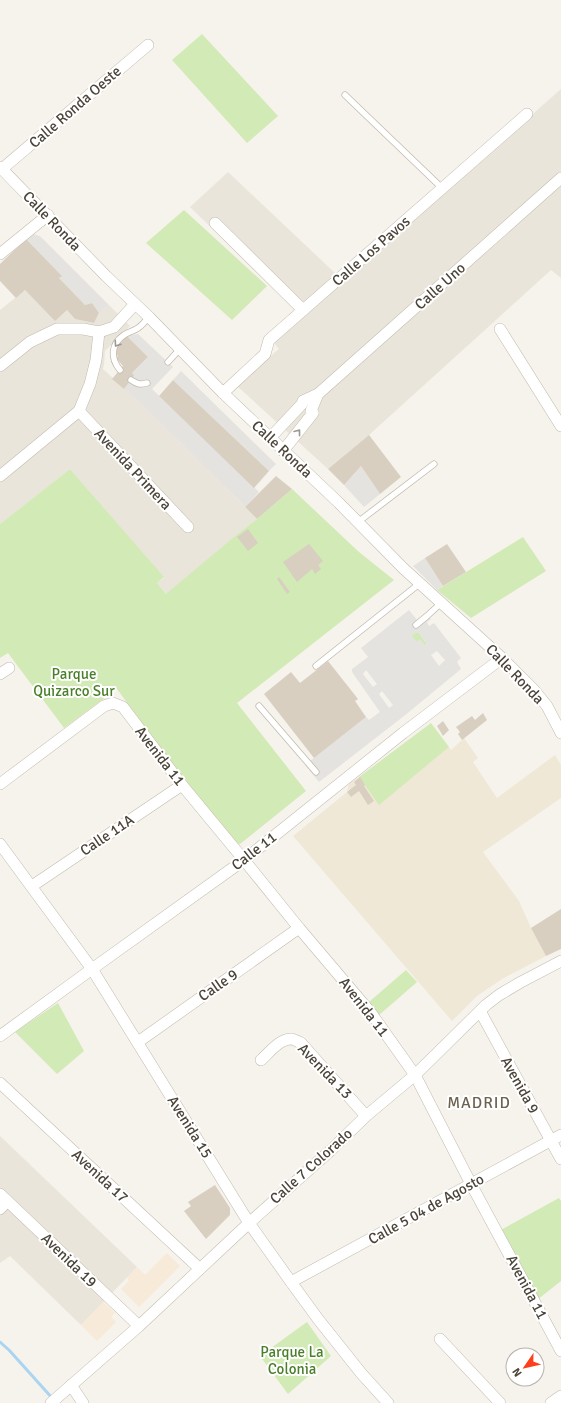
<svg xmlns="http://www.w3.org/2000/svg" width="561" height="1403" font-family="Signika,sans-serif">
	<style>
		.residential { fill: #eae5da }
		.commercial { fill: #f7ead8 }
		.education { fill: #efe8d6 }
		.green { fill: #d2eab5 }
		.parking { fill: #e5e3e0; fill-rule: evenodd }
		.lines { fill: none; stroke-linecap: round; stroke-linejoin: round }
		.stream { stroke: #a9d4f2; stroke-width: 3 }
		.building { fill: #d8cfc1 }
		.service-casing { stroke: #c2bbae; stroke-width: 7 }
		.minor-casing { stroke: #c2bbae; stroke-width: 12 }
		.service { stroke: #fff; stroke-width: 5.5 }
		.minor { stroke: #fff; stroke-width: 11 }
		.oneway { stroke: #9c9892 }
		.labels { text-anchor: middle; dominant-baseline: central; stroke-width: 4; stroke-linejoin: round; paint-order: stroke }
		.street-label { font-size: 15px; fill: #4b4439; stroke: #fff }
		.park-label { font-size: 15px; fill: #4a7f2a; stroke: #fff }
		.neighbourhood-label { font-size: 16px; letter-spacing: 1px; fill: #6e6250; stroke: #fff }
	</style>
	<rect width="100%" height="100%" fill="#f6f3ec"/>
	<g class="residential">
		<path d="M561,89V278L551,270L369,435L328,469L236,385L279,349L274,343Z"/>
		<path d="M228,172L336,274L296,310L190,207Z"/>
		<path d="M25,290L55,320L67,310L75,319L94,323L99,313L109,305L130,326L105,351L104,364L103,369L139,402L257,519L235,536L167,595L157,583L164,578L70,469L0,524V310Z"/>
		<path d="M0,1136L137,1267L81,1325L10,1256L0,1263Z"/>
	</g>
	<g class="commercial">
		<path d="M167,1253L180,1266L139,1307L121,1289L129,1281L127,1278L137,1267L145,1275Z"/>
		<path d="M103,1302L115,1313L111,1317L116,1322L97,1341L81,1325Z"/>
	</g>
	<path class="education" d="M464,738L478,758L473,762L497,798L555,755L561,765V798L483,852L519,901L531,928L546,956L502,979L477,996L452,1021L293,836L347,792L349,784L359,777L379,804L449,747L451,750Z"/>
	<g class="green">
		<path d="M202,34L278,116L247,143L172,60Z"/>
		<path d="M184,210L267,286L232,320L146,243Z"/>
		<path d="M70,469L164,577L157,583L166,594L235,536L257,519L292,489L359,552L394,580L237,703L306,791L240,844L230,843L117,689L64,728L8,653L0,658V524Z"/>
		<path d="M523,537L546,571L471,618L437,590Z"/>
		<path d="M415,633H419L427,644L425,646L416,642L411,635Z"/>
		<path d="M431,723L449,747L379,805L359,777Z"/>
		<path d="M406,970L417,982L378,1016L369,1002Z"/>
		<path d="M58,1003L84,1051L57,1074L15,1032Z"/>
		<path d="M559,1198L561,1201V1281L537,1300L499,1231Z"/>
		<path d="M307,1322L331,1356L288,1394L260,1356Z"/>
	</g>
	<g class="parking">
		<path d="M33,234L40,236L109,305L99,313L92,303L85,305L59,278L61,275L26,239Z"/>
		<path d="M138,334L173,367L152,389L259,492L245,507L139,402L124,389L131,380L132,373L148,357L127,336Z"/>
		<path d="M181,371L276,464L269,471L173,380Z"/>
		<path d="M361,466L380,494L364,507L344,485Z"/>
		<path d="M425,558L443,586L437,590L413,566Z"/>
		<path d="M409,610L417,620L425,614L431,619L427,622L429,626L434,623L461,658L457,662L461,669L404,716L319,782L305,765L366,717L369,720L380,712L352,672V669L368,657L361,648ZM415,633H419L427,644L426,646L420,639L416,642L412,635ZM437,651L445,660L439,666L431,655ZM366,670L377,684L373,687L363,674ZM382,691L393,705L389,708L379,694Z"/>
	</g>
	<g class="lines">
		<path class="stream" d="M0,1342L9,1350L53,1399"/>
	</g>
	<g class="building">
		<path d="M26,239L62,276L59,278L85,305L92,303L99,313L94,323L75,319L67,310L55,321L25,290L16,298L0,281V264Z"/>
		<path d="M127,336L148,357L132,373L134,375L131,380L124,389L112,379L123,366L116,358L118,356L113,351Z"/>
		<path d="M173,380L269,471L254,488L159,396Z"/>
		<path d="M369,435L401,477L380,494L361,466L344,485L328,469Z"/>
		<path d="M276,476L292,489L257,519L245,507Z"/>
		<path d="M248,529L258,543L248,551L237,537Z"/>
		<path d="M309,544L323,561L318,565L321,569L315,574L312,569L297,582L283,562Z"/>
		<path d="M447,544L466,572L443,586L425,558Z"/>
		<path d="M279,577L290,592L287,594L277,579Z"/>
		<path d="M328,661L358,699L355,701L366,717L314,758L264,694L291,672L300,683Z"/>
		<path d="M483,713L487,720L462,740L458,734L460,732L456,727L472,716L475,720Z"/>
		<path d="M443,721L449,730L443,736L437,726Z"/>
		<path d="M360,777L365,785L364,786L374,801L368,805L359,791L351,797L347,792L356,785L354,782Z"/>
		<path d="M561,909V949L546,956L531,928Z"/>
		<path d="M215,1185L230,1208V1215L206,1239L184,1211L191,1206L188,1202Z"/>
	</g>
	<g class="lines">
		<g class="service-casing">
			<g id="service">
				<path d="M345,95L442,188"/>
				<path d="M168,362L180,349"/>
				<path d="M120,370C110,358 111,344 124,335C128,332 134,331 138,328C142,326 145,321 149,317"/>
				<path d="M131,380C137,384 140,385 147,383"/>
				<path d="M358,522L434,464"/>
				<path d="M416,625L427,616L440,604"/>
				<path d="M316,666L419,584"/>
				<path d="M259,706L316,772"/>
			</g>
		</g>
		<g class="minor-casing">
			<g id="minor">
				<path d="M0,167L106,276L149,317L223,393L339,503L404,569L502,658L534,690L547,706L561,733"/>
				<path d="M2,169L148,45"/>
				<path d="M215,223L303,310"/>
				<path d="M0,254L48,215"/>
				<path d="M500,329L561,426"/>
				<path d="M0,366L30,342L57,329H83L99,332L114,327L135,304"/>
				<path d="M223,393L265,354L269,340L527,114"/>
				<path d="M79,411L188,527"/>
				<path d="M270,438L302,404L303,401L318,394L561,178"/>
				<path d="M283,451L313,413L311,411L318,394"/>
				<path d="M0,476L79,411L90,384L96,360L99,332"/>
				<path d="M0,674L9,668"/>
				<path d="M0,784L104,706L113,703L123,707L182,785L244,860L299,928L371,1013L415,1075L471,1184L561,1351"/>
				<path d="M0,844L92,969L249,1223L291,1282L318,1319L361,1373L388,1403"/>
				<path d="M32,886L182,785"/>
				<path d="M480,1011L561,1159"/>
				<path d="M0,1036L92,969L244,860L403,733L502,658"/>
				<path d="M138,1042L299,928"/>
				<path d="M261,1060C269,1053 280,1038 292,1039C295,1040 299,1042 301,1043L366,1116"/>
				<path d="M0,1083L200,1269"/>
				<path d="M0,1194L139,1326"/>
				<path d="M0,1209L7,1201"/>
				<path d="M291,1282L561,1135"/>
				<path d="M440,1339L500,1403"/>
				<path d="M71,1385L83,1403"/>
				<path d="M51,1403L139,1326L249,1223L330,1151L366,1116L415,1075L486,1005L499,995L521,982L561,961"/>
				<path d="M551,1403L561,1396"/>
			</g>
		</g>
		<use href="#service" class="service"/>
		<use href="#minor" class="minor"/>
	</g>
	<defs><path id="oneway-chevron" d="M-2-3.5L2.5 0L-2 3.5" fill="none" stroke-width="1.6" stroke-linecap="round" stroke-linejoin="round"/></defs>
	<g class="oneway">
		<use href="#oneway-chevron" transform="translate(117 344) rotate(124)"/>
		<use href="#oneway-chevron" transform="translate(298 432) rotate(-52)"/>
	</g>
	<g class="labels">
		<g class="street-label">
			<text transform="translate(75 107) rotate(-41)">Calle Ronda Oeste</text>
			<text transform="translate(52 221) rotate(46)">Calle Ronda</text>
			<text transform="translate(371 251) rotate(-41)">Calle Los Pavos</text>
			<text transform="translate(440 286) rotate(-42)">Calle Uno</text>
			<text transform="translate(282 449) rotate(43)">Calle Ronda</text>
			<text transform="translate(133 469) rotate(47)">Avenida Primera</text>
			<text transform="translate(515 674) rotate(46)">Calle Ronda</text>
			<text transform="translate(160 756) rotate(52)">Avenida 11</text>
			<text transform="translate(107 835) rotate(-34)">Calle 11A</text>
			<text transform="translate(254 851) rotate(-38)">Calle 11</text>
			<text transform="translate(218 985) rotate(-35)">Calle 9</text>
			<text transform="translate(364 1007) rotate(52)">Avenida 11</text>
			<text transform="translate(325 1071) rotate(46)">Avenida 13</text>
			<text transform="translate(520 1085) rotate(61)">Avenida 9</text>
			<text transform="translate(190 1127) rotate(58)">Avenida 15</text>
			<text transform="translate(311 1166) rotate(-42)">Calle 7 Colorado</text>
			<text transform="translate(100 1176) rotate(43)">Avenida 17</text>
			<text transform="translate(426 1209) rotate(-29)">Calle 5 04 de Agosto</text>
			<text transform="translate(69 1260) rotate(44)">Avenida 19</text>
			<text transform="translate(527 1287) rotate(62)">Avenida 11</text>
		</g>
		<g class="park-label">
			<text x="74" y="674">Parque<tspan x="74" dy="17">Quizarco Sur</tspan></text>
			<text x="292" y="1352">Parque La<tspan x="292" dy="17">Colonia</tspan></text>
		</g>
		<g class="neighbourhood-label">
			<text x="479" y="1103">MADRID</text>
		</g>
	</g>
	<g transform="translate(525 1367) rotate(236)"><circle r="19" fill="#ffffff" stroke="#b7b4b0"/>
	<path d="M0-3L7 15L0 10L-7 15Z" fill="#fc3f1d"/>
	<text y="-6" font-size="11" font-weight="bold" text-anchor="middle" fill="#4b4439">N</text>
	</g>
</svg>
